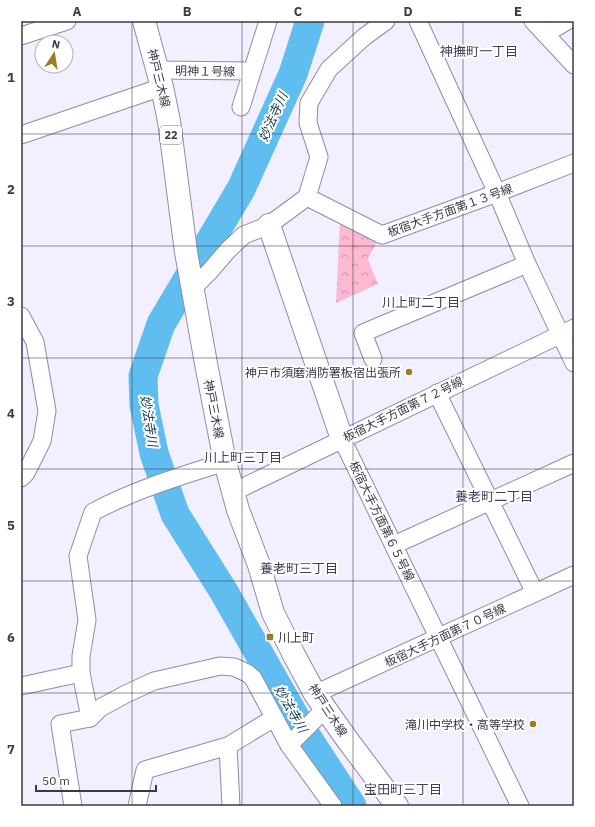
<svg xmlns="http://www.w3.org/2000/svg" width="595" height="827" font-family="'IBM Plex Sans','Noto Sans JP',sans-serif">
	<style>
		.park { fill: url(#park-crowns) }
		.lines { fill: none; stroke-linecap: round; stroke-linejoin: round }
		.river { stroke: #5fbdf0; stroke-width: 29 }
		.minor-casing { stroke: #918aab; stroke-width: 19 }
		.tertiary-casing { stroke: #918aab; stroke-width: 24 }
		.primary-casing { stroke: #918aab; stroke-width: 24 }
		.minor { stroke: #fff; stroke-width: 17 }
		.tertiary { stroke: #fff; stroke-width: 22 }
		.primary { stroke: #fff; stroke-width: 22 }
		.grid { fill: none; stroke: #3c3947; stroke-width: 1; stroke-opacity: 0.55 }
		.poi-dot { fill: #9d7a26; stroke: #fff; stroke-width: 1.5 }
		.labels { text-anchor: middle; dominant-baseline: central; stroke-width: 4; stroke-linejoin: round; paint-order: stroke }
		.shield { fill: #fff; stroke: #76747e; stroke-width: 1 }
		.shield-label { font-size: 11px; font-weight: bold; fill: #3c3947 }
		.street-label { font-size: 12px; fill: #3c3947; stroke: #fff }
		.poi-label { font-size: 12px; fill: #3c3947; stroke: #fff; text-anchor: end }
		.neighbourhood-label { font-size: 13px; fill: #453e5b; stroke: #fff }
		.water-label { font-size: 13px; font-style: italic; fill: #174055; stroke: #fff }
		.neatline { fill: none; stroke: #3c3947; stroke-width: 1.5 }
		.grid-label { font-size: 13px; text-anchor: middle; font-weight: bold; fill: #3c3947 }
	</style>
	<defs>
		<pattern id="park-crowns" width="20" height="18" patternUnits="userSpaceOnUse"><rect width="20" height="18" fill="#fdb9d2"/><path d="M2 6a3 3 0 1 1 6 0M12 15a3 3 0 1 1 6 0" fill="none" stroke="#ce97ac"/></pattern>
	</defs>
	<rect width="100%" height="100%" fill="#f2effe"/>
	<path class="park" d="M340,220L378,239L368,259L378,284L336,303Z"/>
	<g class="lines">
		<path class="river" d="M310,21L293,74L241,189L161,324L143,376L144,405L154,453L175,514L224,592L303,731L352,806"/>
		<g class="minor-casing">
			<g id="minor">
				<path d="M418,21L497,193L527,264L574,363"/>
				<path d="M533,21L574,65"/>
				<path d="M545,34L567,21"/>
				<path d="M21,36L67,21"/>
				<path d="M157,70L252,71"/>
				<path d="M241,107L268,21"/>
				<path d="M21,135L162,87"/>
				<path d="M307,197L382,235L497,193L574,163"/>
				<path d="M192,289L210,271L228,250L244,235L269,225L307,197L319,157L308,123L309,103L329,69L364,37L386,21"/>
				<path d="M21,316L35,342L47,411L42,441L26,473L21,478"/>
				<path d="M373,359L363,333L527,264"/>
				<path d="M437,393L535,593"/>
				<path d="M342,439L520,806"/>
				<path d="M233,492L574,328"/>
				<path d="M394,545L574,463"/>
				<path d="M21,686L81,673"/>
				<path d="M315,694L574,575"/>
				<path d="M90,718L81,673V656L87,620L78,556L93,512C134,490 180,476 225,462"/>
				<path d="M90,718L100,708L126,694L154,681L220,666L234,667L247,673L253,678L289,745L333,806"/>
				<path d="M289,745L326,708"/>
				<path d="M228,746L231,806"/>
				<path d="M73,806L60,724L90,718"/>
				<path d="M137,806L145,770L228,746L274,718"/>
			</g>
		</g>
		<g class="tertiary-casing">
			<path id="tertiary" d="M269,225L342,439"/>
		</g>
		<g class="primary-casing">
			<path id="primary" d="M144,21L162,87L169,121L186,252L207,369L225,462L238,510L259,565L273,613L294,655L315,694L346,738L397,806"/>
		</g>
		<use href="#minor" class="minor"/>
		<use href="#tertiary" class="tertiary"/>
		<use href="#primary" class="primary"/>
	</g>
	<path class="grid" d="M132,21V806M242,21V806M353,21V806M463,21V806M21,134H574M21,246H574M21,358H574M21,469H574M21,581H574M21,693H574"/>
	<g class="poi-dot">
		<circle cx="409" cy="372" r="4"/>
		<rect x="266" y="633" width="8" height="8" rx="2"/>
		<circle cx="533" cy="724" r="4"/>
	</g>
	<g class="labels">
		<rect class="shield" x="160" y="126" width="22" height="18" rx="3"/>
		<g class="shield-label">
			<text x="171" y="135">22</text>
		</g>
		<g class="street-label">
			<text transform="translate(205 71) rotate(1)">明神１号線</text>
			<text transform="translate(159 78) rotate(76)">神戸三木線</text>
			<text transform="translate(450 210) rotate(-20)">板宿大手方面第１３号線</text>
			<text transform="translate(214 409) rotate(79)">神戸三木線</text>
			<text transform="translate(403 409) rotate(-26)">板宿大手方面第７２号線</text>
			<text transform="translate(382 521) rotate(64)">板宿大手方面第６５号線</text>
			<text transform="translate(445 635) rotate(-25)">板宿大手方面第７０号線</text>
			<text transform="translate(328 710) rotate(57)">神戸三木線</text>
		</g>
		<g class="poi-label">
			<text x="401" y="372">神戸市須磨消防署板宿出張所</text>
			<text x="278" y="637" text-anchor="start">川上町</text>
			<text x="525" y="724">滝川中学校・高等学校</text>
		</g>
		<g class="neighbourhood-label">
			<text x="479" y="51">神撫町一丁目</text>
			<text x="421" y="302">川上町二丁目</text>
			<text x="243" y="457">川上町三丁目</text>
			<text x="494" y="496">養老町二丁目</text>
			<text x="299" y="568">養老町三丁目</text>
			<text x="403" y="789">宝田町三丁目</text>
		</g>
		<g class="water-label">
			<text transform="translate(273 117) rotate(-66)">妙法寺川</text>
			<text transform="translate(149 421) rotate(81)">妙法寺川</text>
			<text transform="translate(291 709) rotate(60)">妙法寺川</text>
		</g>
	</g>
	<rect width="595" height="827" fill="none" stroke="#ffffff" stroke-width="44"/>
	<g transform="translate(54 54) rotate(12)"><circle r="19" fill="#ffffff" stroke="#b1b0b5"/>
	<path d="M0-3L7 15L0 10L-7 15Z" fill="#9d7a26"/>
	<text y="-6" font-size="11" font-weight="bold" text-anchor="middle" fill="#3c3947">N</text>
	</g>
	<path d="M36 785v6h120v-6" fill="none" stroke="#3c3947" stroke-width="2"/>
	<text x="42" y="785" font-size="12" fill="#3c3947" stroke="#ffffff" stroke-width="3" paint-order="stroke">50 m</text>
	<rect x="22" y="22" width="551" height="783" class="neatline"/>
	<g class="grid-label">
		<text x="77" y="16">A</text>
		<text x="187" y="16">B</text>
		<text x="298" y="16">C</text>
		<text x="408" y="16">D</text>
		<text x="518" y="16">E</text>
		<text x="11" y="82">1</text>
		<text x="11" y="194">2</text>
		<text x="11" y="306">3</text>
		<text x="11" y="418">4</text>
		<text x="11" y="530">5</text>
		<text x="11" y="642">6</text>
		<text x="11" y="754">7</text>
	</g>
</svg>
